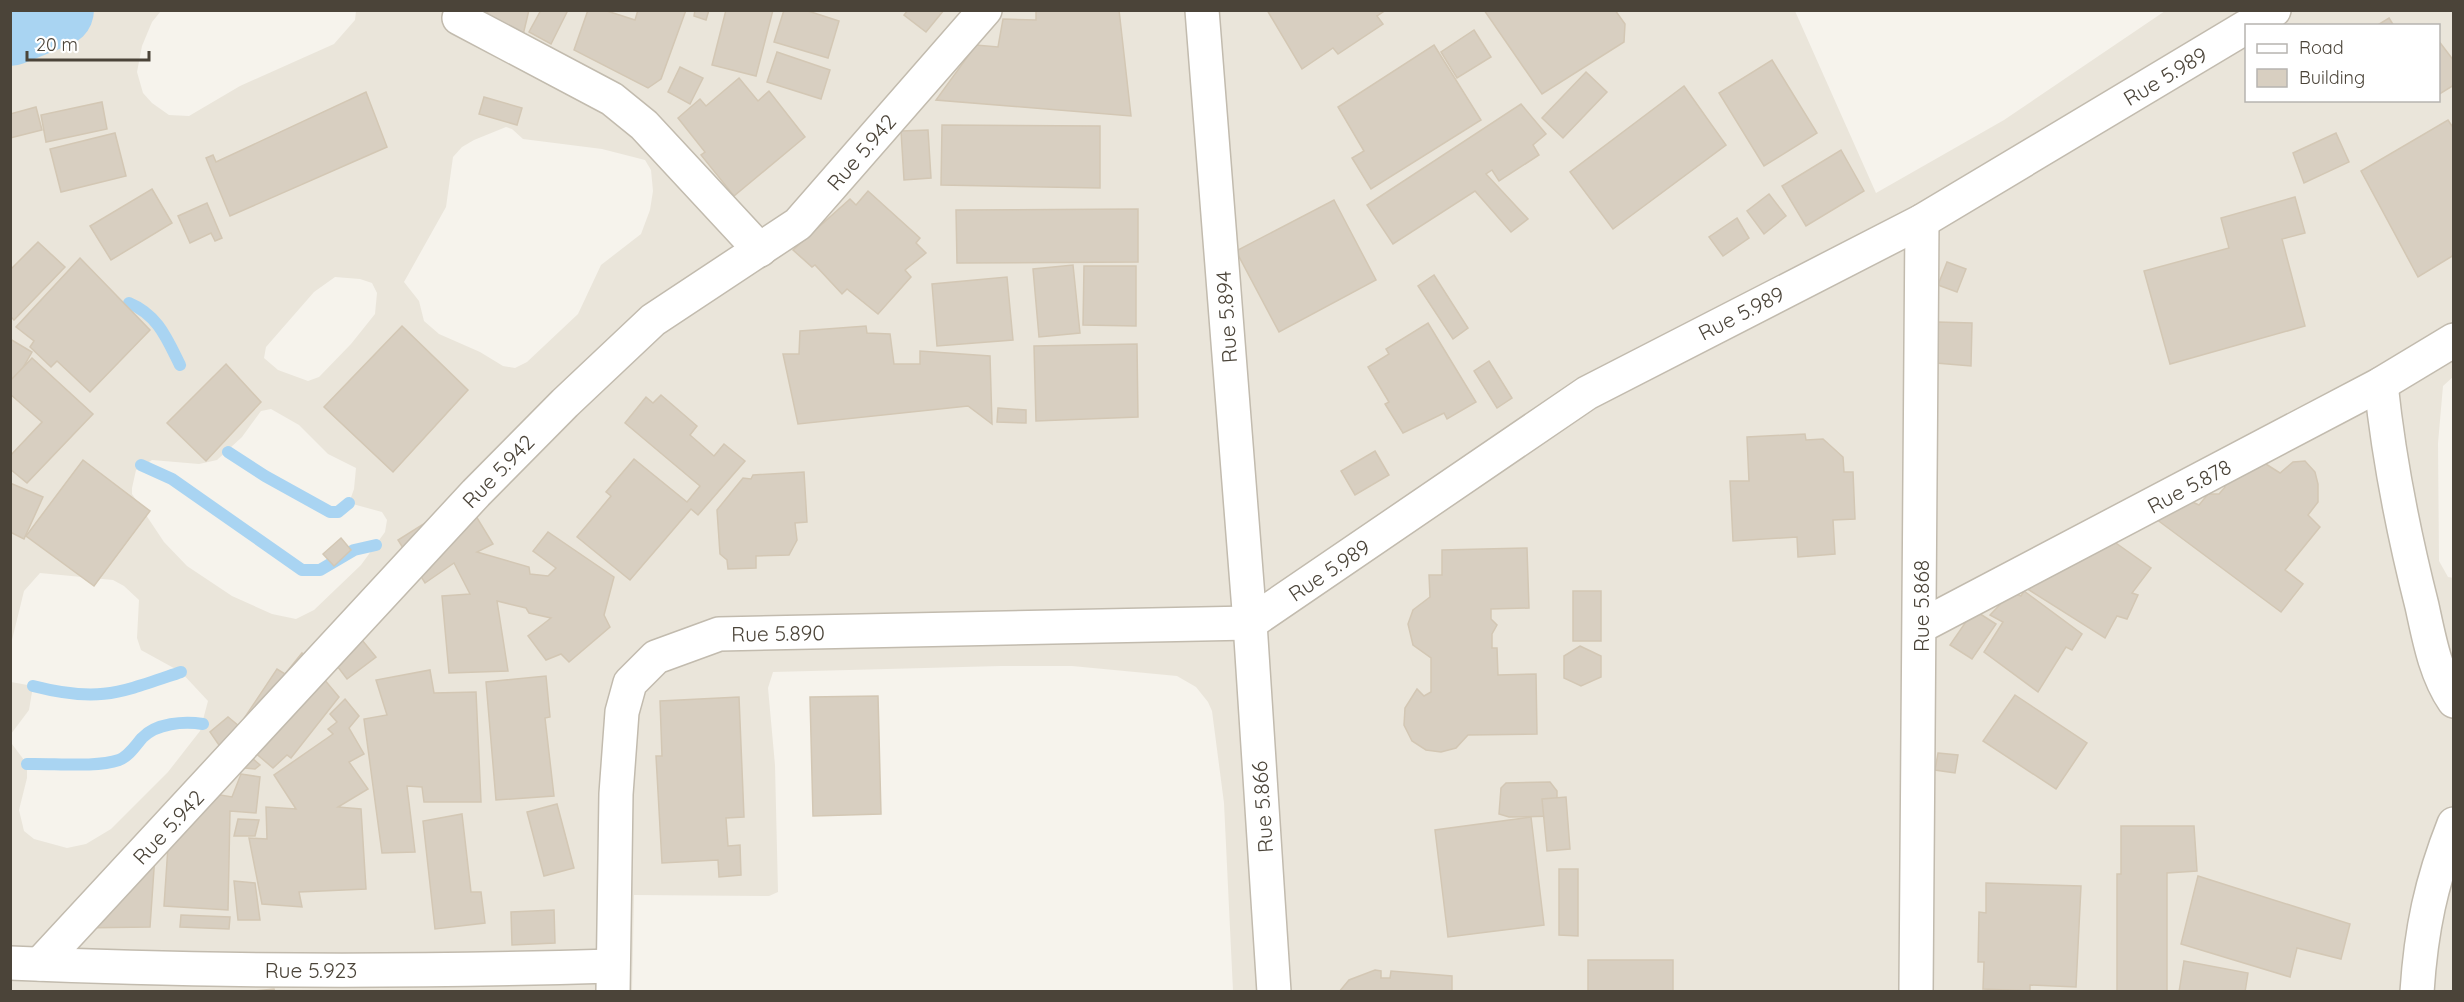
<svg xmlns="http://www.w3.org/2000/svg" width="2464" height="1002" font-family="Quicksand,sans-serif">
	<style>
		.residential { fill: #eae5da; fill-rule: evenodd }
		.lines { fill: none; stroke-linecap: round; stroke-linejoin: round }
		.stream { stroke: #a9d4f2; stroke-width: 12 }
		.river { stroke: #a9d4f2; stroke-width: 74 }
		.building { fill: #d8cfc1; stroke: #d3c7b4; stroke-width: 1.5 }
		.minor-casing { stroke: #c2bbae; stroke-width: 36 }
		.minor { stroke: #fff; stroke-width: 33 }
		.labels { text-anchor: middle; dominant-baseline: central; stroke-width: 6; stroke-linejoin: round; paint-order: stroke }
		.street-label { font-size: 21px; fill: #4b4439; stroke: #fff }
	</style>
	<rect width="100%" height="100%" fill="#f6f3ec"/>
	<path class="residential" d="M11,11H161L152,22L142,46L137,72L143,93L152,103L169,115L189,116L240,86L334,44L355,20L356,11H1795L1876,193L2004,120L2165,11H2453L2454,376L2443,386L2438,443L2439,561L2448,577L2454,578L2453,991H1233L1224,803L1212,711L1208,702L1196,687L1177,676L1072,666H1001L773,672L768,688L775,765L778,892L769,896L634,895L632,991H11V682L33,686L29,710L11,734L12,744L27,764V778L19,810L24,831L34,839L67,848L86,844L111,829L168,772L200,731L208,701L181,672L141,650L137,638L139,600L124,586L113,580L40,573L24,591L11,644ZM2246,26H2438V100H2246ZM506,127L512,129L523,139L602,149L645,160L651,170L653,191L650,210L641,234L601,265L578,314L527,362L515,368L503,366L480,352L439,334L424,321L419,301L404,282L446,207L453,157L462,147L474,140ZM335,277L360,279L372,283L377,293L375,314L351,344L319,377L308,381L278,370L264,358L266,347L314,292ZM271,409L299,425L328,454L356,468L354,489L349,503L382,512L387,520L385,532L361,565L314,610L296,619L272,614L232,596L187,566L164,542L132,494V488L136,470L152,460L199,464L217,460L242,437L261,411Z"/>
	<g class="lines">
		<g class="stream">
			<path d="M129,303C158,315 167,339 180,365"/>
			<path d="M228,452L265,476L330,512H338L349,503"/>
			<path d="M141,465L172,479L302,570H320L354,550L376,545"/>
			<path d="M33,686C99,703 119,693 181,672"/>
			<path d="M27,764C53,763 95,768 119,760C129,756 135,746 142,738C156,723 184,721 203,724"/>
		</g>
		<path class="river" d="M10,29L57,10"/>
	</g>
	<g class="building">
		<path d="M488,10H529L523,35L485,26Z"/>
		<path d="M541,10H568L551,44L529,32Z"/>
		<path d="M588,10H604L635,20L638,10H686L661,79L648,88L574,50Z"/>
		<path d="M695,10H709L706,20L694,16Z"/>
		<path d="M726,10H773L756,76L712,65Z"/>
		<path d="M784,10H805L839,21L828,58L774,42Z"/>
		<path d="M908,10H944L926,32L904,15Z"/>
		<path d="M1036,10H1119L1131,116L936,100L976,45L998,47L1003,19L1036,20Z"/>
		<path d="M1267,10H1386L1377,16L1383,24L1338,54L1333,48L1302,69Z"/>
		<path d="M1484,10H1615L1625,24L1624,42L1542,94Z"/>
		<path d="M2389,18L2394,26H2376Z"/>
		<path d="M1474,30L1491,57L1457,78L1441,52Z"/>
		<path d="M2438,40L2454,61V85L2438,95Z"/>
		<path d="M1434,45L1481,120L1371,189L1352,158L1364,151L1338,107Z"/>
		<path d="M777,52L830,70L821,99L767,82Z"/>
		<path d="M1772,60L1817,133L1764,166L1719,93Z"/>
		<path d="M680,67L703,78L690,104L668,92Z"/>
		<path d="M1586,72L1607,92L1563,138L1542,118Z"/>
		<path d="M739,78L758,101L769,91L805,137L734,196L701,155L705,152L678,118L700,99L706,106Z"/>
		<path d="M1684,86L1726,145L1613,229L1570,172Z"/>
		<path d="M366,92L387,147L230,216L206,158L213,155L216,162Z"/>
		<path d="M484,97L522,108L517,125L479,114Z"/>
		<path d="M102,102L107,129L46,142L41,115Z"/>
		<path d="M1521,104L1546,134L1533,145L1539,155L1499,181L1492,170L1486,174L1528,219L1511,232L1475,191L1393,244L1367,205Z"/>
		<path d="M36,107L42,130L10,138V114Z"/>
		<path d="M2448,120L2454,129V255L2418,277L2361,171Z"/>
		<path d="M942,125L1100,126V188L941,185Z"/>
		<path d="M928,130L931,178L904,180L901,131Z"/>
		<path d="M115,133L126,176L61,192L50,149Z"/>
		<path d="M2336,133L2349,162L2304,183L2293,153Z"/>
		<path d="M1841,150L1864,191L1806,226L1782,186Z"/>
		<path d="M152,189L172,223L111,260L90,226Z"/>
		<path d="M868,191L920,238L916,243L926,253L905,270L911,277L878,314L847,289L842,294L815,265L812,267L793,250L850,199L856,205Z"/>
		<path d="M1769,194L1786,216L1764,234L1747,211Z"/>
		<path d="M2295,197L2305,233L2282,239L2305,326L2170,364L2144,271L2229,248L2221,218Z"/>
		<path d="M1334,200L1376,280L1279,332L1236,251Z"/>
		<path d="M207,203L222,238L215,241L211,233L190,243L178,216Z"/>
		<path d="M1138,209V262L957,263L956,210Z"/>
		<path d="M1737,218L1749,238L1723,256L1709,237Z"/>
		<path d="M38,242L65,267L14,320L10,316V270Z"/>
		<path d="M80,258L150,330L90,392L57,361L51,367L30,347L34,341L16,327Z"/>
		<path d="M1947,262L1966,269L1957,292L1938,285Z"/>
		<path d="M1073,265L1080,333L1039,337L1033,269Z"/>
		<path d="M1084,266H1136V326L1083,325Z"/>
		<path d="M1434,275L1468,328L1453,339L1418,286Z"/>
		<path d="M1007,277L1013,340L937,346L932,284Z"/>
		<path d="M1937,322L1972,323L1971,366L1936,363Z"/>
		<path d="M1428,323L1476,402L1447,419L1444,413L1403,433L1385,404L1389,402L1368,367L1389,354L1386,349Z"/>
		<path d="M402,326L468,390L393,472L324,407Z"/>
		<path d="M866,326L867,333L890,334L894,364H920V351L990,356L992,424L968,406L798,424L783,354H799L800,331Z"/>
		<path d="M10,339L32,352L13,385L10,384Z"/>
		<path d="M1137,344L1138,417L1036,421L1034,346Z"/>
		<path d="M32,358L93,414L27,483L10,469V456L42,422L10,394V381Z"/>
		<path d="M1489,361L1512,398L1497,408L1474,371Z"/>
		<path d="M226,364L261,402L206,461L167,423Z"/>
		<path d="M661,395L697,426L690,435L714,456L724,444L745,461L698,515L691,509L630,580L577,537L611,496L606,492L634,459L687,502L700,486L625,423L646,397L653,403Z"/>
		<path d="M998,408L1026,410V423L997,422Z"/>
		<path d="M1805,434L1806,440L1823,439L1843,457L1844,472H1853L1855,519L1833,520L1835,554L1798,557L1797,537L1733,541L1730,481H1749L1747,437Z"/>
		<path d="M1375,451L1389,475L1355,495L1341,471Z"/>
		<path d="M2258,459L2280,473L2293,462L2305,461L2315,472L2318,484V502L2308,515L2320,527L2285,570L2303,584L2281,612L2156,519L2177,495L2199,505L2208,494H2219L2225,487L2219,481Z"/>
		<path d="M83,460L150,511L94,586L26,536Z"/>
		<path d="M804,472L807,522L795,523L797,540L789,555L756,556V568L728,569L727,560L720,554L717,510L743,478L751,479L753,475Z"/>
		<path d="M10,483L43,497L24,539L10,532Z"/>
		<path d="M465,498L493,544L477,552L529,567L530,574L548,576L556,568L533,551L548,532L614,577L604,615L610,627L569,662L561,654L546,660L528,636L551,618L529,613L526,608L497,601L508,671L449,673L442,596L470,594L454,563L425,583L398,540Z"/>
		<path d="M341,538L351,550L334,566L323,554Z"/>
		<path d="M2113,541L2151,568L2132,593L2138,595L2127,619L2117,616L2105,638L2029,590L2057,547Z"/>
		<path d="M1527,548L1529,608L1491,609V619L1497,625L1492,634V648H1497L1498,675L1536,674L1537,734L1468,735L1456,748L1441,752L1426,750L1412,741L1404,725L1405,708L1417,689L1424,696L1431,692V658L1413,645L1408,624L1413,610L1430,597L1429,575H1442V550Z"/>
		<rect x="1573" y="591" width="28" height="50"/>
		<path d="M2024,591L2082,634L2072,650L2066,647L2038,692L1984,652L2003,622L1990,615L2012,592L2021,596Z"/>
		<path d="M1974,610L1996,624L1972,659L1950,645Z"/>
		<path d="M362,640L376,657L347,679L334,662Z"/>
		<path d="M1580,646L1601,656V677L1581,686L1564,678V656Z"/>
		<path d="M302,653L339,697L291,758L287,755L273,768L240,740L236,744L260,765L255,769L234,767L210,732L228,717L239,726L277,669L285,674Z"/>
		<path d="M430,670L434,693L476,692L481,802H424L422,787L407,786L415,852L382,853L364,719L387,715L376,680Z"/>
		<path d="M546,676L550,717L545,718L554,796L496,800L486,682Z"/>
		<path d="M2015,695L2087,743L2056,789L1983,741Z"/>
		<path d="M878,696L881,814L813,816L810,697Z"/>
		<path d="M739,697L744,817L726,818L728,846L740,845L741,875L719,877L718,860L662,863L656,756H662L660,701Z"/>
		<path d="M345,699L359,716L349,728L364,754L349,762L368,789L338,807L361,809L366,889L299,892L302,907L262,904L249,838L267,839L266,807L296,809L274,775L333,734L328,729L337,722L330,714Z"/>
		<path d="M1938,753L1958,755L1955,773L1935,770Z"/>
		<path d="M241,774L260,777L256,813L230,811L228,910L164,906L171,802L203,792L232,797Z"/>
		<path d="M1550,782L1557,791V816L1509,817L1499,814L1501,788L1506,783Z"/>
		<path d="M1566,797L1570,849L1547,851L1542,799Z"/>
		<path d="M557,804L574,868L544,876L527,812Z"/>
		<path d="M462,814L471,892H481L485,923L435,929L423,821Z"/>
		<path d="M1531,817L1544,925L1448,937L1435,830Z"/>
		<path d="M238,819L259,820L255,836H234Z"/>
		<path d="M2121,826H2194L2197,871L2167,873V992H2117V874H2121Z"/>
		<path d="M156,840L150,927L79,928Z"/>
		<path d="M1559,869H1578V936L1559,935Z"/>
		<path d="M2198,876L2350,924L2341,959L2297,948L2290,977L2181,944Z"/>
		<path d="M234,881L255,883L260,920H238Z"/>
		<path d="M1986,883L2081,886L2076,987L2030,985V991L1983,989L1984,962H1978L1979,912L1986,913Z"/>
		<path d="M554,910L555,943L512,945L511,912Z"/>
		<path d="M181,915L230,917L229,929L180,927Z"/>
		<rect x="1588" y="960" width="85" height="32"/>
		<path d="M2184,961L2248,973L2245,992H2179Z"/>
		<path d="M1375,970L1381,971V978H1390L1391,971L1452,976V992H1339L1349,980Z"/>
		<path d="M274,989L275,992H244Z"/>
	</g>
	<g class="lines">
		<g class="minor-casing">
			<g id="minor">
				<path d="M1202,10L1250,623L1274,992"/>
				<path d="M459,18L612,99L644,125L760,250"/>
				<path d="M2249,26L2274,10"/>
				<path d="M2381,384C2389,461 2403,531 2422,606C2429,638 2435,673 2454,701"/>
				<path d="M1250,623L1587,393L1922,221L2246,27"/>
				<path d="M1921,626L2381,384L2454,340"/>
				<path d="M10,963C211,972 411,972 612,966"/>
				<path d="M40,964L476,493L565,403L653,320L798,224L985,10"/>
				<path d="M613,992L616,794L622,712L630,683L656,657L719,634L1250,623"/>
				<path d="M1916,992L1922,221"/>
				<path d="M2417,992C2421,930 2431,882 2454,824"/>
			</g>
		</g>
		<use href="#minor" class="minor"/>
	</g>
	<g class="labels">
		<g class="street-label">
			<text transform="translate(2165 76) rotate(-31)">Rue 5.989</text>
			<text transform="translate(861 152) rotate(-49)">Rue 5.942</text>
			<text transform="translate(1741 313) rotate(-27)">Rue 5.989</text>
			<text transform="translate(1226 317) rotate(-94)">Rue 5.894</text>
			<text transform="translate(498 471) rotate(-46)">Rue 5.942</text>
			<text transform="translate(2189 486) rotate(-28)">Rue 5.878</text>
			<text transform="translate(1329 570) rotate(-34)">Rue 5.989</text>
			<text transform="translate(1921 606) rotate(-90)">Rue 5.868</text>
			<text transform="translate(778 633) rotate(-1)">Rue 5.890</text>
			<text transform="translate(1262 807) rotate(-94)">Rue 5.866</text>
			<text transform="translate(168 827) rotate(-47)">Rue 5.942</text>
			<text x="311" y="970">Rue 5.923</text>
		</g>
	</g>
	<rect width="2464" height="1002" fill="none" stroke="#4b4439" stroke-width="24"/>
	<rect x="2245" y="24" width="195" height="78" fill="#ffffff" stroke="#b7b4b0" stroke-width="1.5"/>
	<rect x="2257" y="44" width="30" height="9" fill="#ffffff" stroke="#b7b4b0" stroke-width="1.5"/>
	<text x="2299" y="54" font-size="18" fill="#4b4439">Road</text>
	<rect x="2257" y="69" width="30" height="18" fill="#d8cfc1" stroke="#b7b4b0" stroke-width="1.5"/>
	<text x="2299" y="84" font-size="18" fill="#4b4439">Building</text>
	<path d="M27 51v9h122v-9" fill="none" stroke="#4b4439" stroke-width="3"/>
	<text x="36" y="51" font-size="18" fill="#4b4439" stroke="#ffffff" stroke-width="4.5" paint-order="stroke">20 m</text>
</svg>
